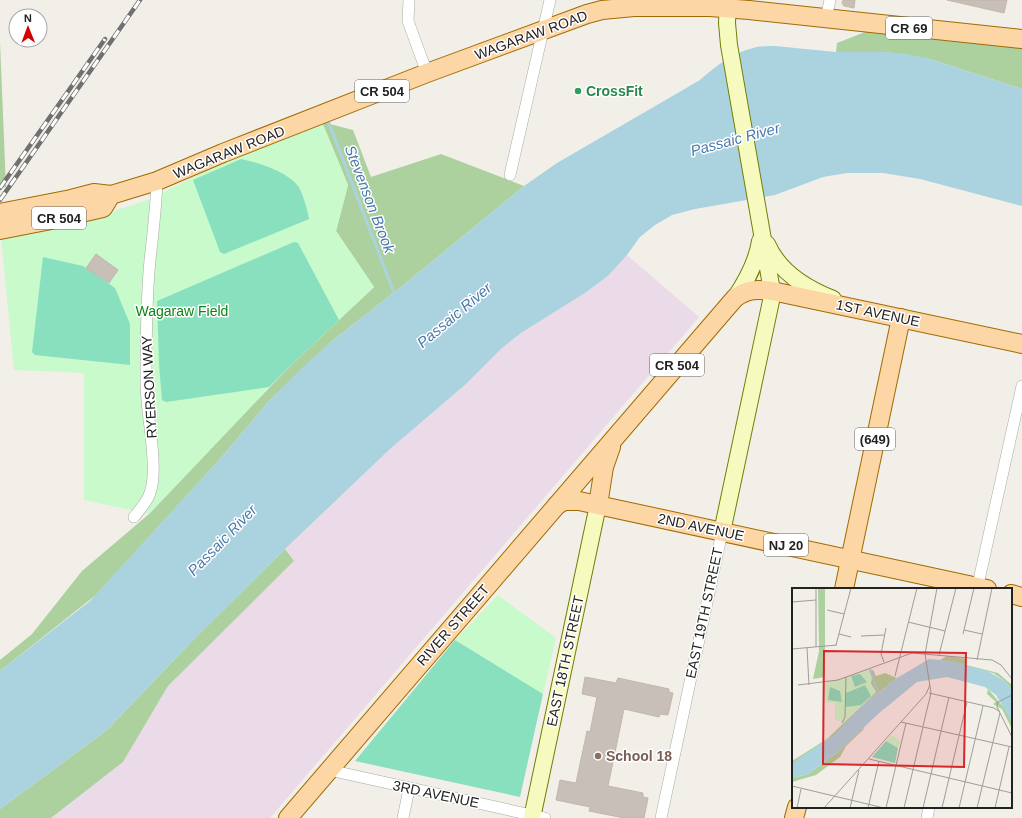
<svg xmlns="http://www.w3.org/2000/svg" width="1022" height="818" font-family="Helvetica,sans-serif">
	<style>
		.industrial { fill: #ebdbe8 }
		.forest { fill: #add19e }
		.park { fill: #c8facc }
		.pitch { fill: #88e0be }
		.water { fill: #aad3df }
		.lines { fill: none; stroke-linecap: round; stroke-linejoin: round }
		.stream { stroke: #aad3df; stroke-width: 3 }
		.building { fill: #c7bfb8; stroke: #c4b6ab }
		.street-casing { stroke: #a9a9a9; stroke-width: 12 }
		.secondary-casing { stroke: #707d05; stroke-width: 18 }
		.primary-casing { stroke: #a06b00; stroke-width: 20 }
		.street { stroke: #fff; stroke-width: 11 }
		.secondary { stroke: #f7fabf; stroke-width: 16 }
		.primary { stroke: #fcd6a4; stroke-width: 18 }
		.rail-casing { stroke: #707070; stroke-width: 4.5 }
		.rail { stroke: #fff; stroke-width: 3; stroke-dasharray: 9; stroke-linecap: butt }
		.leisure-dot { fill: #2e9e5b; stroke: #fff; stroke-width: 1.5 }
		.education-dot { fill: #8d6e63; stroke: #fff; stroke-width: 1.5 }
		.labels { text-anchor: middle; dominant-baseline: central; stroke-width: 3; stroke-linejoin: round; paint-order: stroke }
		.shield { fill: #fff; stroke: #646464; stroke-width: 1 }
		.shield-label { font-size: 13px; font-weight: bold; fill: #222 }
		.street-label { font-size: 14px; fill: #222; stroke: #fff }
		.leisure-label { font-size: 14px; font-weight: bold; fill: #27864d; stroke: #fff; text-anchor: start }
		.park-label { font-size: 14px; fill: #0c8416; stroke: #fff }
		.education-label { font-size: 14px; font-weight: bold; fill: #785e54; stroke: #fff; text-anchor: start }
		.water-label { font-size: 15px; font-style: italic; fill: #4a7aab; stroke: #fff }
		.inset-river { fill: none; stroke: #aad3df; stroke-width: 2 }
		.inset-road { fill: none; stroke: #9f9d99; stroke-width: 1 }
		.view { fill: #d62828; fill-opacity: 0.15; stroke: #d62828; stroke-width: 2 }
		.inset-edge { fill: none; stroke: #222; stroke-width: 2 }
	</style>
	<rect width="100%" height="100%" fill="#f2efe9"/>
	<path class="industrial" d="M627,255L699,317L270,818H51L123,762L168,686L294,561L285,549L390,449L466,384L502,348L521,333L585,293L608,276Z"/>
	<g class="forest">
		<path d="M883,25L1022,39V89L930,59L884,52H836L837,43Z"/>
		<path d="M0,42L6,187L0,188Z"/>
		<path d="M322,122L353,130L371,177L441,154L524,186L401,287L332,341L270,400L221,458L96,595L0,671V660L32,634L82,571L149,514L288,368L374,287L336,231L348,185Z"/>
		<path d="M285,549L294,561L168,686L123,762L51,818H0V809L107,730L195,638Z"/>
	</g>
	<g class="park">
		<path d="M322,122L348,185L336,231L374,287L288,368L149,514L84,500V373L14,370L1,237L79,222L145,201L226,161Z"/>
		<path d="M498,595L556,638L543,694L455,640Z"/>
	</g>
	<g class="pitch">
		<path d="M241,159C259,163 286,171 298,186C302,191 308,212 309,219L224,254L220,252L193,180Z"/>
		<path d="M294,242L298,243L339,320L288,368L269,387L166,402L162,400L159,364L157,301Z"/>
		<path d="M43,257L83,266L115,288L130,324V365L35,355L32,352Z"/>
		<path d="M455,640L543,694L520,797L355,761Z"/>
	</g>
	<path class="water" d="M775,46L836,52H884L907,54L930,59L1022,89V206L920,179L883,173H847L823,177L775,195L695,209L672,215L655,225L640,237L627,255L608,276L585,293L521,333L502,348L466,384L390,449L285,549L195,638L107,730L0,809V671L90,601L221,458L270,400L302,368L332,341L401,287L524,186L557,163L700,80C716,66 732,53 753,48C760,46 768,46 775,46Z"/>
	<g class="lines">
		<path class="stream" d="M327,118L394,293"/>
	</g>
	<g class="building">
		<path d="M843,0H855L854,8L844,6L842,3Z"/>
		<path d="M947,0H1007L1004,13Z"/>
		<path d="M96,254L118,270L109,283L86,268Z"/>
		<path d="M585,677L616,683L618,678L669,689V692L673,693L668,715L660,714L659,717L624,709L608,786L643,793V797L648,798L644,818H624L589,811L590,807L556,800L560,780L576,783L587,731L590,732L597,697L582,694Z"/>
	</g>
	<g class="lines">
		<g class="street-casing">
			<g id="street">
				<path d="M409,0L408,21L427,73"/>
				<path d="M826,18L830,0"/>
				<path d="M510,175L550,0"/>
				<path d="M134,517C146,502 152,496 153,476C155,445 146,413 146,382C146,342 146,301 150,260C153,234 156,208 157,181"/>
				<path d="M977,589L1022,386"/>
				<path d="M329,770L545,818"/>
				<path d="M403,818L409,789"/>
				<path d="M661,818L722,532"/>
				<path d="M927,818L929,807"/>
			</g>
		</g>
		<g class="secondary-casing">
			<g id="secondary">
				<path d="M767,244C779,272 805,288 833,299"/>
				<path d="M735,298C747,280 757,262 760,241"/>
				<path d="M722,532L771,301L772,291L729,45L727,23L728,0"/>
				<path d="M532,818L598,505"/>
			</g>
		</g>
		<g class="primary-casing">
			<g id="primary">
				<path d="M0,213L71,199L94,193L111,195L157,181L223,153L427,73L587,14L602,10L634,7H710L749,10L1022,39"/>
				<path d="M0,230L46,221L103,208L111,195"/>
				<path d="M557,505L564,501H579L987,589"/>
				<path d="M598,505L604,467L611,447"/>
				<path d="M844,589L901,318"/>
				<path d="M1011,594L1022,597"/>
				<path d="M288,818L735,298C747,289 757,289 772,291L1022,344"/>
				<path d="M794,818L797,807"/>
			</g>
		</g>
		<use href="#street" class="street"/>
		<use href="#secondary" class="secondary"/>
		<use href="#primary" class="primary"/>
		<g class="rail-casing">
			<g id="rail">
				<path d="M0,188L105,39"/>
				<path d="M0,200L140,0"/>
			</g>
		</g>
		<use href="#rail" class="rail"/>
	</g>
	<circle class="leisure-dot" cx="578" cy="91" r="4"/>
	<circle class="education-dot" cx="598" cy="756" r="4"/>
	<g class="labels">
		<g class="shield">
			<rect x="886" y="17" width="46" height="22" rx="3"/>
			<rect x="355" y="80" width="54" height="22" rx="3"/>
			<rect x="32" y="207" width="54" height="22" rx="3"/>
			<rect x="650" y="354" width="54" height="22" rx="3"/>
			<rect x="855" y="428" width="40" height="22" rx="3"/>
			<rect x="764" y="534" width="44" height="22" rx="3"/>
		</g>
		<g class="shield-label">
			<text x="909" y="28">CR 69</text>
			<text x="382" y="91">CR 504</text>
			<text x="59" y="218">CR 504</text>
			<text x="677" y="365">CR 504</text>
			<text x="875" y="439">(649)</text>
			<text x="786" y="545">NJ 20</text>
		</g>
		<g class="street-label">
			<text transform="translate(531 35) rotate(-20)">WAGARAW ROAD</text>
			<text transform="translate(229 152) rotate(-22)">WAGARAW ROAD</text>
			<text transform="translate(878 313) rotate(12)">1ST AVENUE</text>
			<text transform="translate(149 387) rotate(-93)">RYERSON WAY</text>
			<text transform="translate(701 527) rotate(12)">2ND AVENUE</text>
			<text transform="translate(704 613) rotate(-78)">EAST 19TH STREET</text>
			<text transform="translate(453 625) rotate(-49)">RIVER STREET</text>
			<text transform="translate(565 661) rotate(-78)">EAST 18TH STREET</text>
			<text transform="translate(436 794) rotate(12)">3RD AVENUE</text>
		</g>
		<g class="leisure-label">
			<text x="586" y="91">CrossFit</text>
		</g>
		<g class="park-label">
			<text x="182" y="311">Wagaraw Field</text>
		</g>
		<g class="education-label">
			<text x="606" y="756">School 18</text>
		</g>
		<g class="water-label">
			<text transform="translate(735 139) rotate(-15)">Passaic River</text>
			<text transform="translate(370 199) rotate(69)">Stevenson Brook</text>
			<text transform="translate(454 315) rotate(-40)">Passaic River</text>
			<text transform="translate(222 540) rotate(-46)">Passaic River</text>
		</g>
	</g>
	<g transform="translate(792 588)">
		<rect width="220" height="220" fill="#f2efe9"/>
		<path d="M26,0H33V89L21,91L27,63ZM155,68L174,71V77L206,85L220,97V102L213,93L201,85L148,72ZM77,81L81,82L84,88L93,85L105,90L73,115L44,146L0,176V173L35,151L84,104L79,96ZM196,101L213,121L220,134V141L210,121L201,116L204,114L195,106ZM71,140L72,141L54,158L48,169L24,187L0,194V190L16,186L46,164Z" fill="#add19e"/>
		<path d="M77,81L80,89L79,96L84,104L52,134L43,132V115L34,114L32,96ZM100,147L108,153L106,160L94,153Z" fill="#c8facc"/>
		<path d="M68,86L75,94L63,99L59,88ZM73,97L79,108L69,117L54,119V105ZM38,99L48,103L50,114L36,112ZM94,153L106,160L103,175L80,169Z" fill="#88e0be"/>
		<path d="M137,71L161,73L197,84L213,93L220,102V134L204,107L193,99L155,89L125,94L86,126L46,164L16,186L0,190V176L43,146L73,115L105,90Z" fill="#aad3df"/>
		<path class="inset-river" d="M78,82L86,104"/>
		<path class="inset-road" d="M0,14L24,12M35,22L52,26M116,34L153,43M172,42L190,46M47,46L59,49M171,46L182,0M69,48L92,47M44,57L59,0M24,59V0M15,60L17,97M0,61L45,57M147,67L164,0M185,72L200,0M92,74L89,66L94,40M103,88L125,0M6,97L46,92L120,65L200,72L209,77L220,91M137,105L202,120L208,124M206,114L205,119L220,149M204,115L220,107M109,134L220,159M50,135L53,129L54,89M131,138L139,105L133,66L145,0M77,171L220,205M0,198L92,220M5,220L9,201M32,220L134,106L138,97M58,220L67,182M76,220L87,173M94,220L114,135M112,220L131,139M131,220L157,109M150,220L175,114M167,220L191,118M185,220L208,125M203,220L217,159"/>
		<path class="view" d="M32,63L174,65L172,179L31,176Z"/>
		<rect width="220" height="220" class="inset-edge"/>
	</g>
	<g transform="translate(28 28) rotate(359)"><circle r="19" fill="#ffffff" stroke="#a7a7a7"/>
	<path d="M0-3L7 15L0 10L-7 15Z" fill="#d40000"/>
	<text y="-6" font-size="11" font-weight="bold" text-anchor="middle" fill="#222222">N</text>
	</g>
</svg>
